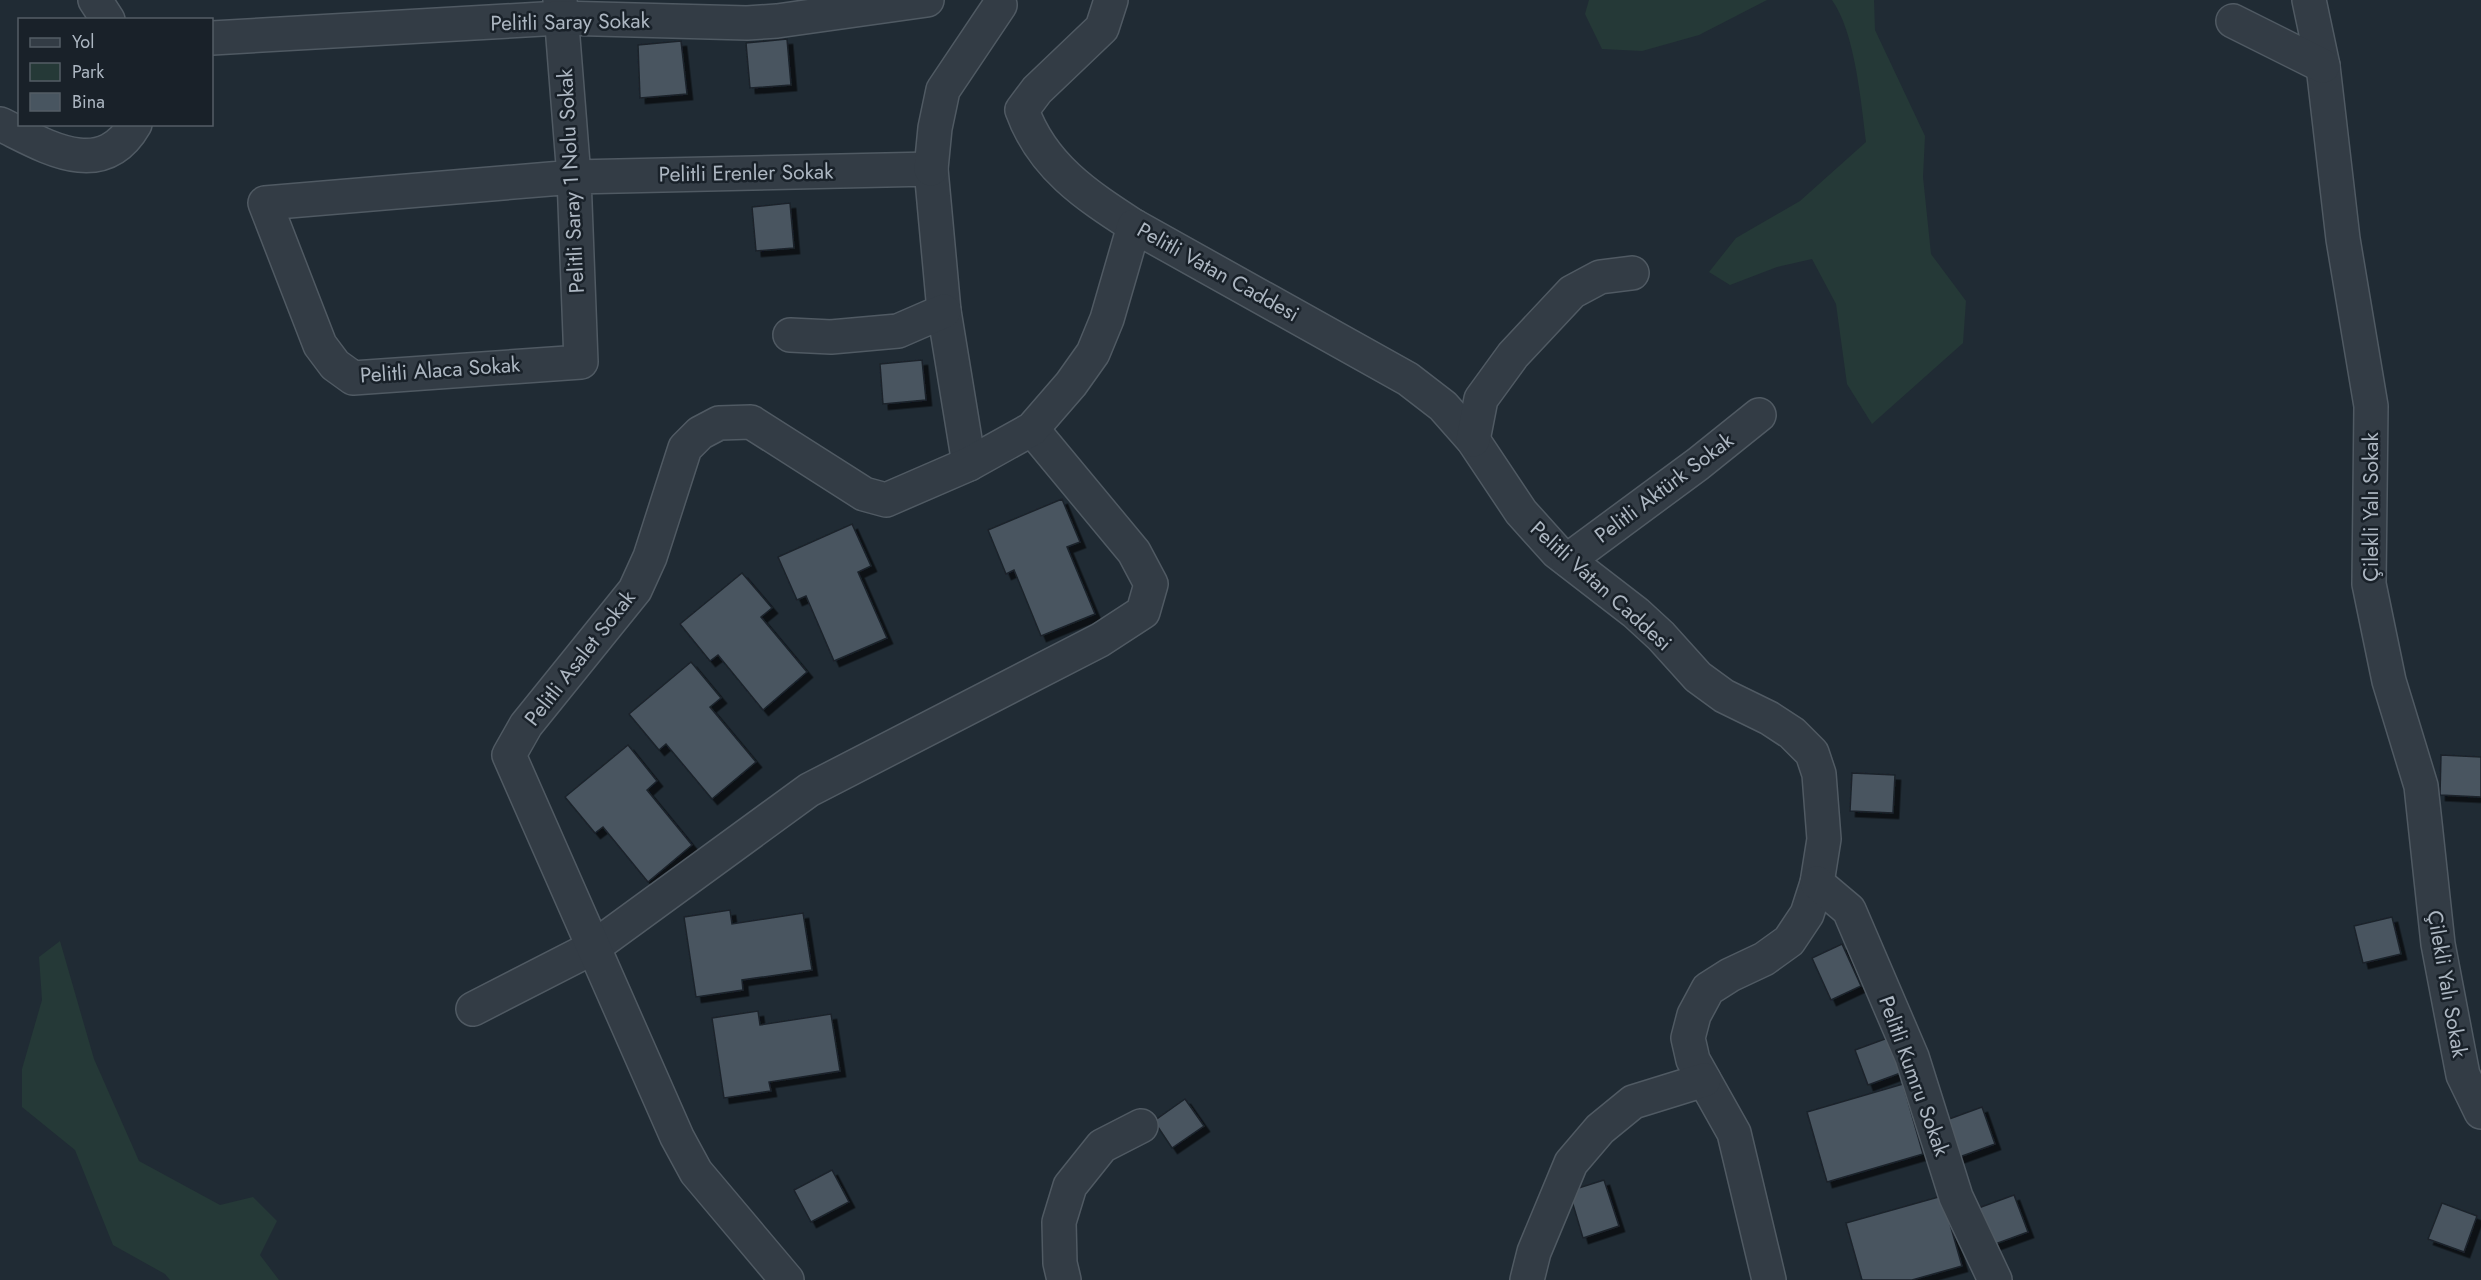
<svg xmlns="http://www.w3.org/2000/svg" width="2481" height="1280" font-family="Jost,sans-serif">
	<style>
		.green { fill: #253937 }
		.building { fill: #485560; stroke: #1b232b; stroke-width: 1.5; filter: url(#shadow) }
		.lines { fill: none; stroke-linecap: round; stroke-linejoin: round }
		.minor-casing { stroke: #505a63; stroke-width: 36 }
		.minor { stroke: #333c45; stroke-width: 33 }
		.labels { text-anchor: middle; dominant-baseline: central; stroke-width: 5; stroke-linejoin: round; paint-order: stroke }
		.street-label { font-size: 21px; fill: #adb7c2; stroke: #192129 }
	</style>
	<defs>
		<filter id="shadow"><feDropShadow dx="5.5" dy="5.5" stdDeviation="0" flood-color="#0009"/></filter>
	</defs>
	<rect width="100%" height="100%" fill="#202b34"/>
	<g class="green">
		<path d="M1589,0H1767L1699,35L1642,51L1602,49L1585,14Z"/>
		<path d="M1832,0H1874L1875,30L1925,136L1923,177L1931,254L1966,301L1963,343L1872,424L1847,384L1836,304L1812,259L1777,267L1730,285L1709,272L1736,238L1800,201L1866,142C1861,102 1855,32 1832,0Z"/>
		<path d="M60,941L94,1059L139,1161L220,1205L253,1197L277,1221L260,1255L279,1280H170L165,1274L113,1245L75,1150L22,1107V1069L42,1000L39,957Z"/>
	</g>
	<g class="building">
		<path d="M787,39L791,85L750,88L746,43Z"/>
		<path d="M681,41L687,94L640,98L638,45Z"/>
		<path d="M790,203L794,248L756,251L752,207Z"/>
		<path d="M922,360L926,400L883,404L880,364Z"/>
		<path d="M1062,499L1080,542L1067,547L1095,614L1041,636L1014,570L1006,574L988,530Z"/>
		<path d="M852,524L871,566L858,572L887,638L834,661L806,596L797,600L778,557Z"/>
		<path d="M742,573L772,608L761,617L807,672L763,710L718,655L710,661L680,624Z"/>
		<path d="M691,662L721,698L710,707L756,762L712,799L666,744L659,750L629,714Z"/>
		<path d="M628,745L657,781L647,790L692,845L648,882L603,827L595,833L565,797Z"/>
		<path d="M2441,755L2481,757V797L2440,795Z"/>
		<path d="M1852,773L1895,775L1893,813L1850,811Z"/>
		<path d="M730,910L732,924L803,913L812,970L742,980L743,990L696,997L684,917Z"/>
		<path d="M2392,917L2401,954L2363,963L2354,926Z"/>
		<path d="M1842,944L1861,986L1831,1000L1812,958Z"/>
		<path d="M758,1011L760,1025L831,1014L840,1071L769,1082L771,1091L724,1098L712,1018Z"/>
		<path d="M1893,1036L1906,1071L1868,1085L1855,1050Z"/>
		<path d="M1903,1084L1923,1154L1827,1182L1807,1112Z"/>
		<path d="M1185,1099L1204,1126L1172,1148L1154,1121Z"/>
		<path d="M1982,1107L1995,1144L1954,1159L1941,1122Z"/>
		<path d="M832,1170L849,1202L811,1222L794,1190Z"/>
		<path d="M1604,1180L1619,1226L1583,1238L1569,1191Z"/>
		<path d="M2014,1195L2028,1232L1987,1247L1973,1210Z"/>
		<path d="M1942,1196L1962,1266L1912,1280H1862L1846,1223Z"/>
		<path d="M2442,1203L2477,1216L2464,1252L2428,1239Z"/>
	</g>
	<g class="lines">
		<g class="minor-casing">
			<g id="minor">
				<path d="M95,0L108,20"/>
				<path d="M560,0L574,177L581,362L353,378L335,365L320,345L265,203L574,177L931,169L944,311L969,464"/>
				<path d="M1111,0L1102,28L1037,90L1022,110C1042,166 1086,195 1134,226L1408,379L1443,406L1473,440L1521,512L1557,552L1636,613L1661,636L1698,677L1724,696L1769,718L1792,733L1812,753L1819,774L1824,839L1817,883L1807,914L1789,941L1764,959L1730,975L1708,989L1694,1015L1688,1038L1693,1060L1734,1133L1769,1280"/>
				<path d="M2309,0L2323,66L2343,239L2371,406L2369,584L2389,681L2421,786L2438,944L2463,1075L2481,1112"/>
				<path d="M2233,21L2323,66"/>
				<path d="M212,38L560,18L747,23L777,21L927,0"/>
				<path d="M0,124C44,145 101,183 135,124"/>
				<path d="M931,169L935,128L943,90L1000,5"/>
				<path d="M790,335L831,337L898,331L944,311"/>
				<path d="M1473,440L1481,399L1513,355L1572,292L1600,277L1632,273"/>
				<path d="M1568,560L1698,464L1759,415"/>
				<path d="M1817,883L1849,910L1912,1057L1956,1197L1995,1280"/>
				<path d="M473,1009L594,947L809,790L1100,640L1143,612L1151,584L1134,552L1032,429"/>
				<path d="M787,1280L696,1172L677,1137L509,755L526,725L635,590L650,557L685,448L700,433L719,423L751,422L864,494L886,500L969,464L1032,429L1071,384L1093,353L1107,319L1134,226"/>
				<path d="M1064,1280L1060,1263L1059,1222L1070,1186L1102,1146L1141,1126"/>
				<path d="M1527,1280L1534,1252L1571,1163L1600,1129L1633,1102L1704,1080"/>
			</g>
		</g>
		<use href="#minor" class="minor"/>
	</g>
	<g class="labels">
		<g class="street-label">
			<text transform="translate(570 22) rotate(-1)">Pelitli Saray Sokak</text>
			<text transform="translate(746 173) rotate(-1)">Pelitli Erenler Sokak</text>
			<text transform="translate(571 181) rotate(-93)">Pelitli Saray 1 Nolu Sokak</text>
			<text transform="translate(1218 272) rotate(29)">Pelitli Vatan Caddesi</text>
			<text transform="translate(440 370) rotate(-4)">Pelitli Alaca Sokak</text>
			<text transform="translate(1664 488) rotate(-37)">Pelitli Aktürk Sokak</text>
			<text transform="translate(2371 507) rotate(-90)">Çilekli Yalı Sokak</text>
			<text transform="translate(1601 586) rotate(42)">Pelitli Vatan Caddesi</text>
			<text transform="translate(580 658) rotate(-52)">Pelitli Asalet Sokak</text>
			<text transform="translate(2447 984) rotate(80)">Çilekli Yalı Sokak</text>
			<text transform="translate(1914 1076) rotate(70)">Pelitli Kumru Sokak</text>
		</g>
	</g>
	<rect x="18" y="18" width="195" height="108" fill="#192129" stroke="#545d66" stroke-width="1.5"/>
	<rect x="30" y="38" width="30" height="9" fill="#333c45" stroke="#545d66" stroke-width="1.5"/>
	<text x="72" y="48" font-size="18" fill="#adb7c2">Yol</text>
	<rect x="30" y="63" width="30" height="18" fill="#253937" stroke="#545d66" stroke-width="1.5"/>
	<text x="72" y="78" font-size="18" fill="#adb7c2">Park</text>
	<rect x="30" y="93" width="30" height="18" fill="#485560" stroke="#545d66" stroke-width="1.5"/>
	<text x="72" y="108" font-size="18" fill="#adb7c2">Bina</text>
</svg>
